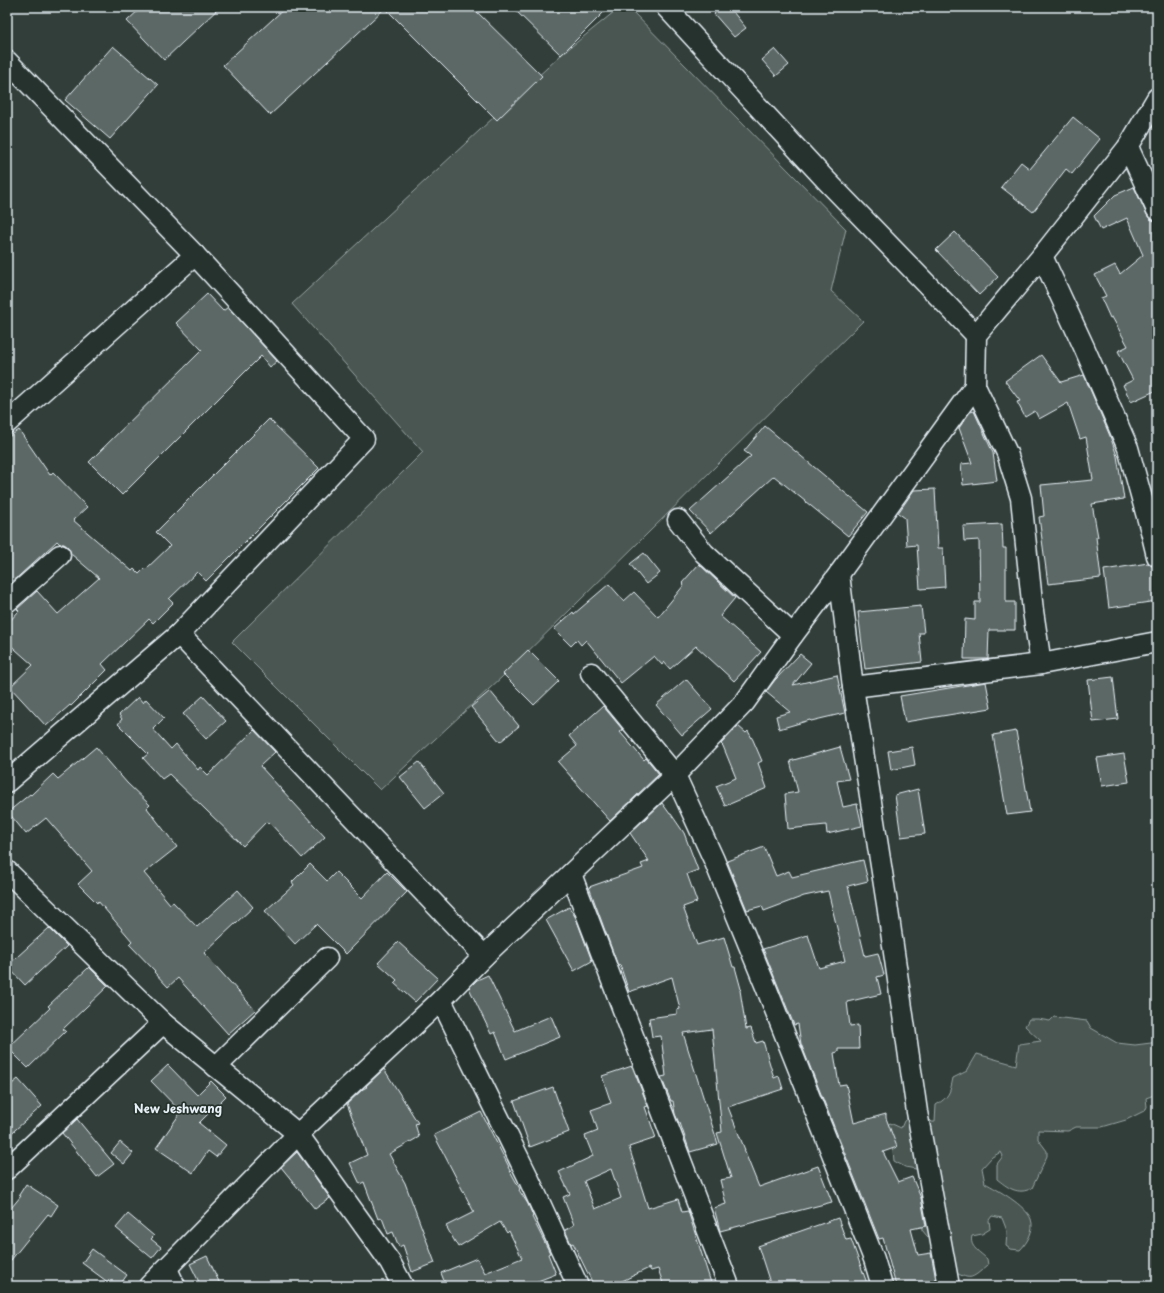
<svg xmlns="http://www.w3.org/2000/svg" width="1164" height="1293" font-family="'Playpen Sans',sans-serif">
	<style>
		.green { fill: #495651; stroke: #98a4a4 }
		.building { fill: #5c6865; stroke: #e8f1f8; fill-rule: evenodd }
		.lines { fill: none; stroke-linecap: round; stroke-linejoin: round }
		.minor-casing { stroke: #e8f1f8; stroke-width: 23 }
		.minor { stroke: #26332d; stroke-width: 20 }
		.labels { text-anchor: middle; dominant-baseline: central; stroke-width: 3.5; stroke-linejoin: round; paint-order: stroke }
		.neighbourhood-label { font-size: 12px; font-weight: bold; fill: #e8f1f8; stroke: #26332d }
	</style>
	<rect width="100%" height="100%" fill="#323e39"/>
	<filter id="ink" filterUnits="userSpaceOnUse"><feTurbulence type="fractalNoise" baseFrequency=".025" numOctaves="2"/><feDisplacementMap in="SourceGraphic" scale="8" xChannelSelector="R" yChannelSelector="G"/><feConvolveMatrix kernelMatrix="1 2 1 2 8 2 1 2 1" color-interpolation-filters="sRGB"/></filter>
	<g filter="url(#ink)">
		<g class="green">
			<path d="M620,7H628L846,229L831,291L863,321L502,677L380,790L232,642L423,452L292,304L561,55Z"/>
			<path d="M1054,1017L1087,1021L1091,1028L1117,1043L1135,1045L1151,1043L1157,1041V1105L1156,1104L1154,1095L1146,1098L1147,1107L1144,1111L1126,1120L1102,1127H1076L1068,1131L1038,1130V1139L1047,1151V1156L1032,1188C1018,1196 1007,1187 997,1179V1164L1003,1156L1001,1152L992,1157L982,1168L985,1183C998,1190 1025,1205 1031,1219C1035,1230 1027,1243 1020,1250L1010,1249L1006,1246L1007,1231L1002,1218L992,1216L989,1220L990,1229L982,1234L972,1236C969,1247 980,1252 987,1259L988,1265C969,1281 972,1280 949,1270L942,1246L927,1236L922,1230L921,1213L925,1185L916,1169L905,1167L894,1161L893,1150L883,1133L886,1126L890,1123L901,1128L904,1121L914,1113L927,1117L932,1122H935L936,1105C949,1097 950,1093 953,1078L967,1071L977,1054L1016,1065L1019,1044L1041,1041L1025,1026L1029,1019H1038L1050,1021Z"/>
		</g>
		<g class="building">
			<path d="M142,7H220L164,60L127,21Z"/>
			<path d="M286,7H472L542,76L497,120L385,8L270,115L223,65Z"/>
			<path d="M512,7H609L561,55Z"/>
			<path d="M721,7H729L746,28L734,37L714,14Z"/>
			<path d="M113,46L158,85L110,139L65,100Z"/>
			<path d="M775,49L789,65L776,76L762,60Z"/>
			<path d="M1073,117L1100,139L1072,174L1066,169L1033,212L1001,187L1021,162L1030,169Z"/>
			<path d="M1134,187L1147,215L1150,219L1155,221L1157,225V390L1131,402L1123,385L1133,380L1118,351L1128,346L1112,317L1110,318L1101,298L1106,296L1095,275L1115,265L1120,274L1143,255L1127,218L1101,230L1094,216L1115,195Z"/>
			<path d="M955,232L998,277L979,295L936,250Z"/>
			<path d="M207,294L223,311L228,307L277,361L270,367L261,356L122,495L89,462L202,350L176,323Z"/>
			<path d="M1041,355L1061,382L1084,375L1110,436L1117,456L1124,499L1092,504L1098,537H1096L1101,578L1048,584L1039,517L1044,516L1041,485L1093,480L1086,437L1080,439L1068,403L1039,419L1035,411L1025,417L1017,402L1020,401L1005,381Z"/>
			<path d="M974,411L993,453L997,481L963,485L961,464L972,463L959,428L970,412Z"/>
			<path d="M269,419L319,468L206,581L197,572L169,599L173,603L153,623L149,619L102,664L107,670L71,706L70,705L46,726L10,687L33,665L7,642V624L19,611L17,609L37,591L58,614L99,578L71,554L68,547L64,544H60L57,541L7,587V438L19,430L50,475L53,472L87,507L73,520L132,571L134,569L139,574L145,568L146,569L170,546L156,532Z"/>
			<path d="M765,426L868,512L848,536L774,476L711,533L690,511L751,456L744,451Z"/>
			<path d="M935,489L938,548H943L945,587L920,589L917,545L907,546L905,518L898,513L914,490Z"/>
			<path d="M1002,524L1003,548H1006V602H1015V630H989L988,659H964L965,619L975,620V602H980L979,540L964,541L963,526Z"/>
			<path d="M644,553L660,573L646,584L630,564Z"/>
			<path d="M1148,563L1153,567H1156L1157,601L1109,608L1104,570Z"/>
			<path d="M699,564L735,598L720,616L761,652L734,681L696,646L670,669L664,662L662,665L654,656L621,683L586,640L581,645L577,640L571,646L554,629L573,612L574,614L609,584L624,601L634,592L658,617L684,585L682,583Z"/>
			<path d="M921,606L924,633H919L922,662L865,669L858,612Z"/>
			<path d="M528,650L559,681L534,705L503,674Z"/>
			<path d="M800,654L811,663L793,685L837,675L845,713L811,721L810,720L779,729L776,716L790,712L766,692L775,680Z"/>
			<path d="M1113,677L1118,719L1093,722L1088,680Z"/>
			<path d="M686,679L712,709L682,735L656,705Z"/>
			<path d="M986,682L991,708L905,722L900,696Z"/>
			<path d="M490,691L519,726L500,742L471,707Z"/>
			<path d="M203,696L226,721L206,739L183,714Z"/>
			<path d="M138,697L143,703L146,699L164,718L153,729L171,749L176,744L198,770L200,767L208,775L254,730L275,752L260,766L325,837L302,858L269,822L268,823L266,822L243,846L169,774L162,779L143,758L148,754L118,724L122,719L119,715Z"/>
			<path d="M603,706L623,730L620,732L644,760L646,758L659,774L610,821L558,762L577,746L569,736Z"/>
			<path d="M738,726L746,733L748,731L753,740L762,761L758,763L767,788L725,806L716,786L736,778L723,746L721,744Z"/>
			<path d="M1016,731L1030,812L1007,815L993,735Z"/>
			<path d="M96,747L127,783L150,805L147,808L177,847L144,873L170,904L173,902L197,927L238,890L253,907L204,953L255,1010L228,1034L178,978L168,987L154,972L155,971L129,944L132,941L98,901L97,903L78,884L92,871L46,818L26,834L8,812L30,794L31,795L53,774L58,779Z"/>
			<path d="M840,747L849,779L837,781L843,807L857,804L862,826L827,834L826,825L788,829L785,794L798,792L790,761Z"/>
			<path d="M912,747L915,765L891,770L888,751Z"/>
			<path d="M1124,754L1129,782L1102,786L1097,758Z"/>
			<path d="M419,762L444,793L425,808L400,777Z"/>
			<path d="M918,789L925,834L901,837L895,795Z"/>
			<path d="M662,803L670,814H671L684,833L698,870L687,874L697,902L683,907L697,945L724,937L733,967H735L741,989L740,990L746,1029L751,1028L756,1043L763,1041L774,1078L779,1076L783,1089L728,1107L745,1150H744L759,1187L818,1166L832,1202L720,1231L714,1208L726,1204L720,1180L731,1178L717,1133L722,1132L712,1029L683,1033L718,1144L690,1152L680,1123H679L675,1114L673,1101H671L661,1077L666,1076L661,1036L652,1037L649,1018L677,1014V1010L680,1009L672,977L629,992L620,965L618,966L589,887L643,868L641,864L649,861L630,833Z"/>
			<path d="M764,847L776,876L789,871L792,877L863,860L868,881L848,886L865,956L878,953L884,975L877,977L881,994L847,1002L850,1026L858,1025L859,1049H838V1052L834,1053L839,1085L846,1084L854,1123L886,1114V1118L897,1147L883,1152L898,1182L912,1177L921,1198L926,1226L911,1229L918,1255L931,1253L936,1280L914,1286H896L883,1238L879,1239L801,1044L798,1024L794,1025L763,949L808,935L819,968L845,961L828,891L804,896L764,911L762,906L747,910L727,861Z"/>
			<path d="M310,864L327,881L336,872L362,898L387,872L407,892L346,954L316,924L295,944L265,911L294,885L292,882Z"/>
			<path d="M569,907L576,918L592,961L574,971L546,920Z"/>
			<path d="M49,928L67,946L25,985L7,966Z"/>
			<path d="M398,942L438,978L415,1002L394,983L397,980L378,963Z"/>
			<path d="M89,967L108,986L63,1029L66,1031L28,1068L8,1048L50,1008L48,1006Z"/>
			<path d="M488,975L515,1031L551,1016L560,1037L506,1059L495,1032L491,1034L469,988L477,980Z"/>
			<path d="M168,1065L197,1095L211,1081L226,1096L199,1123L226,1145L216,1157L208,1151L193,1173L156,1148L181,1112L151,1081Z"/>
			<path d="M632,1066L648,1106L645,1107L656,1138L629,1147L648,1208L678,1199L682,1212L688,1211L712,1286H664L658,1269L651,1271L649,1268L612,1286H594L573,1243L571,1244L565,1230L574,1225L563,1197L570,1194L559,1172L593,1156L585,1136L598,1131L591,1110L611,1103L602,1076ZM611,1169L621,1198L595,1209L584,1181Z"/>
			<path d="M384,1069L418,1123L415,1124L419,1137L389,1154L405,1183L435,1263L412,1272L403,1245L399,1247L393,1232L388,1234L382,1218L378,1219L364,1182L360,1184L350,1163L367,1155L347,1104L363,1089L367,1087L366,1086Z"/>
			<path d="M18,1079L42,1106L7,1137V1088Z"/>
			<path d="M553,1087L569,1132L530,1147L514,1101Z"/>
			<path d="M481,1112L509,1167H508L520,1189L519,1190L528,1204L533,1216L532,1217L550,1253L548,1254L556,1274L525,1286H446L441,1273L477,1258L485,1273L522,1258L509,1231L507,1233L500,1222L458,1247L446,1226L474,1212L434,1135Z"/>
			<path d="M77,1119L114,1164L97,1177L62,1133Z"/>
			<path d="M120,1142L133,1153L124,1164L111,1153Z"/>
			<path d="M297,1152L330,1198L315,1209L281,1167Z"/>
			<path d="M26,1184L58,1205L51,1216L48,1214L7,1265V1213L21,1196L19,1195Z"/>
			<path d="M128,1214L154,1236L151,1239L161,1247L152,1258L116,1228Z"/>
			<path d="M838,1218L846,1240L851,1239L868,1286H771L758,1246Z"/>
			<path d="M92,1249L127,1275L119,1286H113L82,1263Z"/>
			<path d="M207,1256L221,1286H201L190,1264Z"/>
		</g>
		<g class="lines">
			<g class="minor-casing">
				<g id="minor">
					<path d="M666,7L825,179L976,335"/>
					<path d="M7,61L195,255L364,439L179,634L7,782"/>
					<path d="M1128,147L1157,210"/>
					<path d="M1042,256L1084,347L1128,448L1151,531L1157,556"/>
					<path d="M7,423L195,255"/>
					<path d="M678,520L704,553L793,635"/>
					<path d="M839,574L853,687L887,904L917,1112L949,1286"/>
					<path d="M7,602L60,555"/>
					<path d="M179,634L484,956"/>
					<path d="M1041,664L1033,611L1021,498L1007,453L975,386L976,335L1042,256L1128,147L1157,98"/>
					<path d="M591,673L675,775L714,860L766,987L874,1259L882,1286"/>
					<path d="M853,687L1041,664L1157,642"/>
					<path d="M7,871L163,1023L298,1134L390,1262L403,1286"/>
					<path d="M571,874L729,1286"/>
					<path d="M441,1000L527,1175L578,1286"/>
					<path d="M216,1067L327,958"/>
					<path d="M7,1169L163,1023"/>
					<path d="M167,1269L175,1286"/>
					<path d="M149,1286L298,1134L441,1000L484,956L675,775L745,702L793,635L839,574L975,386"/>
				</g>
			</g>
			<use href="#minor" class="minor"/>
		</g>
	</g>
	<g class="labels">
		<g class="neighbourhood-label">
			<text x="178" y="1108">New Jeshwang</text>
		</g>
	</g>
	<rect width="1164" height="1293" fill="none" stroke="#26332d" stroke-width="24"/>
	<rect x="12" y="12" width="1140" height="1269" fill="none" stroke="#e8f1f8" stroke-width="1.5" filter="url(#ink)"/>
</svg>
